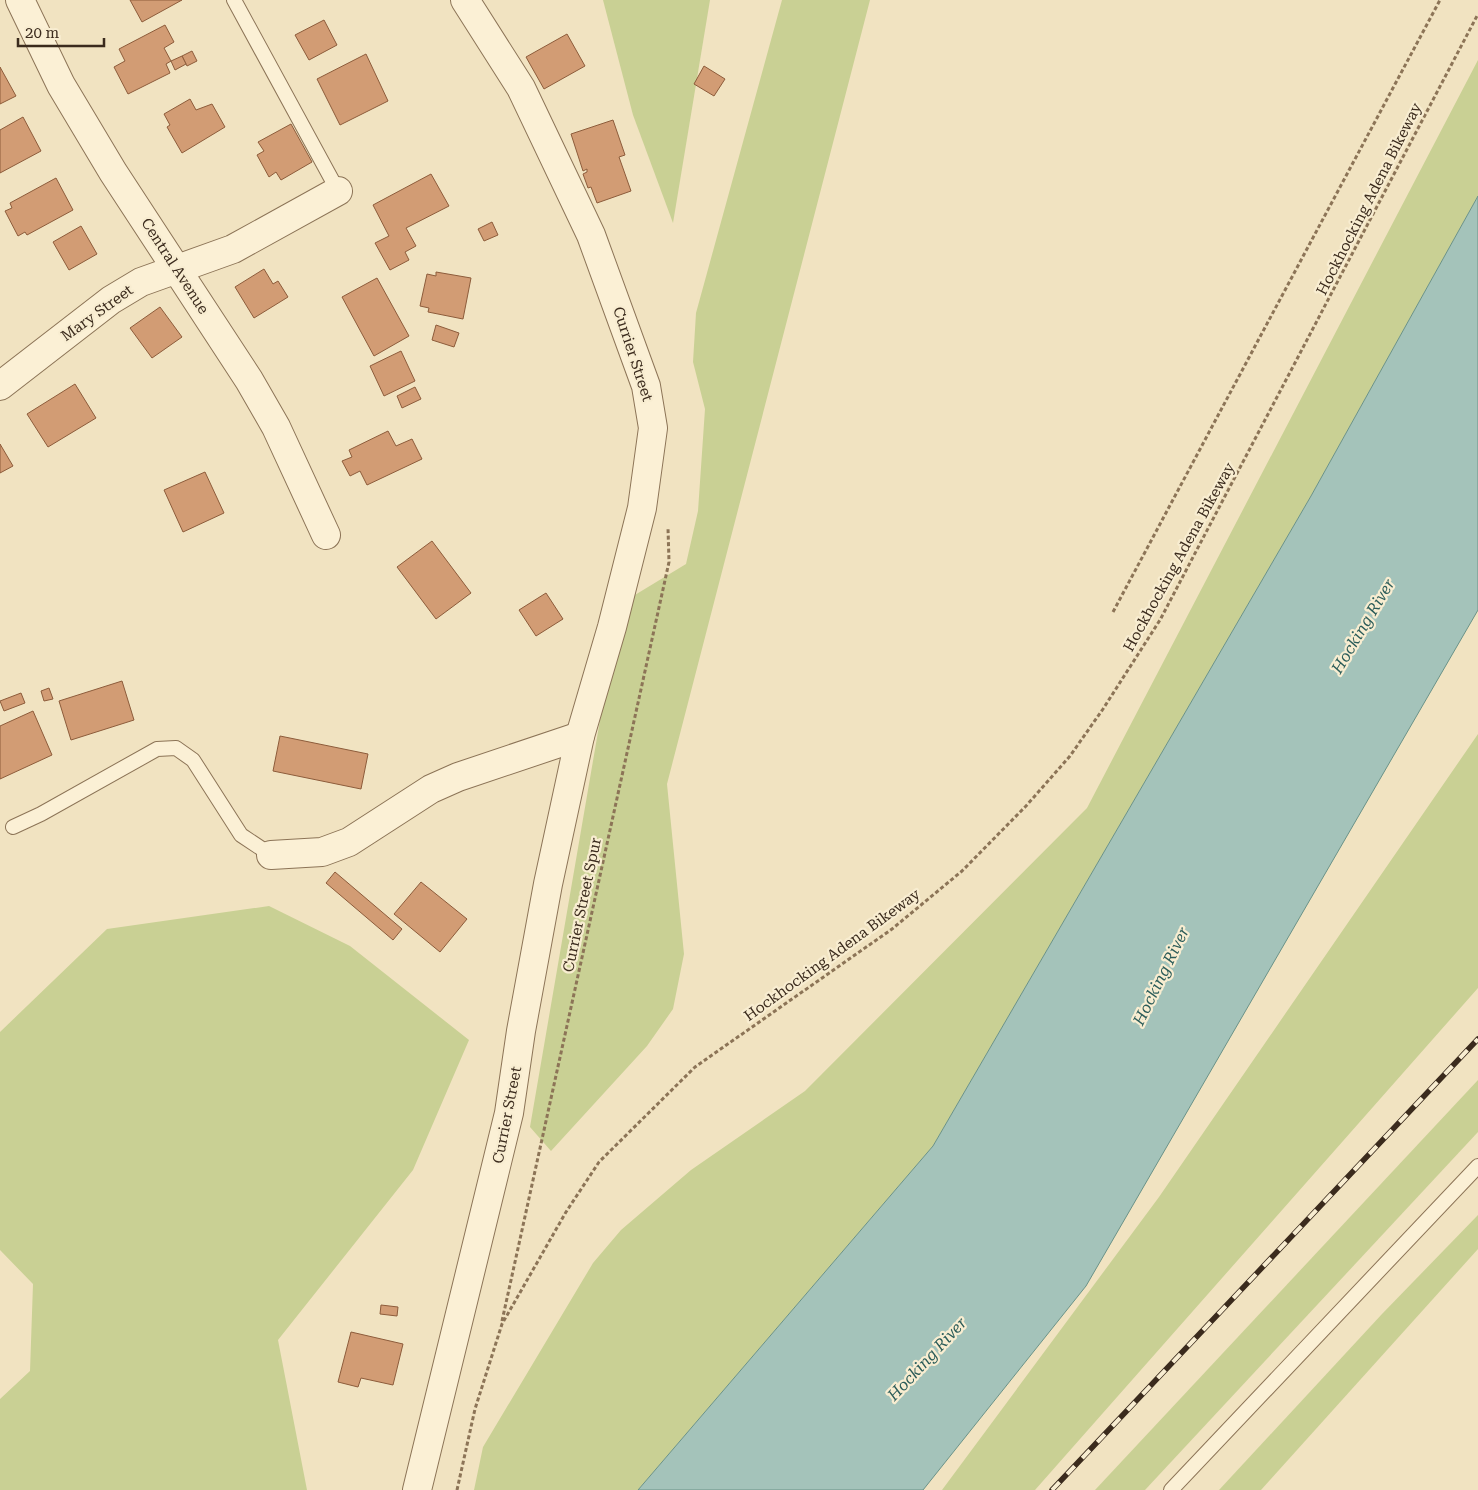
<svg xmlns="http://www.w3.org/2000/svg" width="1478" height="1490" font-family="'Roboto Serif',serif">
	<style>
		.green { fill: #c9d094 }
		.water { fill: #a4c3ba; stroke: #6a9288 }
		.building { fill: #d29c74; stroke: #8d5c3b }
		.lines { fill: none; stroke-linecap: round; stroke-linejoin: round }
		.service-casing { stroke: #8c7457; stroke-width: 16 }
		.minor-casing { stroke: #8c7457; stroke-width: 30 }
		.path { stroke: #8c7457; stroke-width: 3; stroke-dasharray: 4 2.5; stroke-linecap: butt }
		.service { stroke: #fbf0d5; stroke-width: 14 }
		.minor { stroke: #fbf0d5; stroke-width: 28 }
		.rail-casing { stroke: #3b2b1d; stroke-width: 5.5 }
		.rail { stroke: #f8edd1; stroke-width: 4; stroke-dasharray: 11; stroke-linecap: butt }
		.labels { text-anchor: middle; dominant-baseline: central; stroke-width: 4.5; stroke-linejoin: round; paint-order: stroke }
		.street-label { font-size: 15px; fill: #3b2b1d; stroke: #f8edd1 }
		.water-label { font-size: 16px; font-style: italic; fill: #2b5c59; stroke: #f8edd1 }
	</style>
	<rect width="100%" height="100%" fill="#f1e3c1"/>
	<g class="green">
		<path d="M603,0H710L673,223L633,115Z"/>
		<path d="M782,0H870L667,784L684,954L673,1009L647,1046L551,1151L530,1127L620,604L686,564L698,511L705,409L693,362L696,313Z"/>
		<path d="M1478,60V196L1311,496L933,1146L638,1490H474L483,1447L593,1263L621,1230L691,1170L805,1091L1087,808Z"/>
		<path d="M1478,734V988L1035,1490H942L1159,1197Z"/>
		<path d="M269,906L350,946L469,1040L413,1170L278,1340L307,1490H0V1399L30,1371L33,1284L0,1250V1032L107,929Z"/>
		<path d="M1478,1080V1132L1145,1490H1095Z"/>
		<path d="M1478,1215V1249L1261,1490H1219L1382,1314Z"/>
	</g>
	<path class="water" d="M1478,196V610L1086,1286L923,1490H638L933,1146L1311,496Z"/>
	<g class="building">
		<path d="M130,0H182L142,22Z"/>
		<path d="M324,20L337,45L309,60L295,35Z"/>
		<path d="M165,25L174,42L164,48L171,61L166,64L170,73L128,94L114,67L125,61L119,49Z"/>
		<path d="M567,34L585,66L544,89L526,57Z"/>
		<path d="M192,51L197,61L187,66L182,56Z"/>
		<path d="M366,54L388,101L340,125L317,79Z"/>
		<path d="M182,56L186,64L175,70L171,61Z"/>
		<path d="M704,66L725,79L714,96L694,84Z"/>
		<path d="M0,67L16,96L0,104Z"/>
		<path d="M190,99L196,110L212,104L225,127L182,153L167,127L170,125L164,114Z"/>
		<path d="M23,117L41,151L0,173V130Z"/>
		<path d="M613,120L625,155L619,157L631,191L597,203L591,187L588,188L583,174L587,172V169L583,171L571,134Z"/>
		<path d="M291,124L312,162L281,180L276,172L269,177L257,155L264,151L258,142Z"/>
		<path d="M431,174L449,206L406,228L416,246L405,252L409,260L390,270L375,243L389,236L373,205Z"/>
		<path d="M56,178L73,210L27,235L25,232L18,236L5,211L12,208L10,203Z"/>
		<path d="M492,222L498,235L484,241L478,229Z"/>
		<path d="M81,226L97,254L69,270L53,242Z"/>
		<path d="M264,269L273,284L278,281L288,297L254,318L235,287Z"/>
		<path d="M436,272L471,278L463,319L428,312L429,308L420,306L427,274L436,276Z"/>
		<path d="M377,278L409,336L374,356L342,297Z"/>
		<path d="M160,307L182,337L152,358L130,328Z"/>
		<path d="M436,325L459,333L454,347L432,340Z"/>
		<path d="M401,351L415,381L384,396L370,366Z"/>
		<path d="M75,384L96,418L48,447L27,414Z"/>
		<path d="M415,387L421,399L402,408L397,396Z"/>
		<path d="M388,431L396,446L412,439L422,459L367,485L360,471L350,476L342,461L352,457L349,450Z"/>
		<path d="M0,444L13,466L0,473Z"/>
		<path d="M205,472L224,513L183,532L164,490Z"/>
		<path d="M432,541L471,593L436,619L397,567Z"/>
		<path d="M546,593L563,619L536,636L519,610Z"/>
		<path d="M122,681L134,720L71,740L59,701Z"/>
		<path d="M49,688L53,699L44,701L41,691Z"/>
		<path d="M21,693L25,703L4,711L0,701Z"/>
		<path d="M33,711L52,755L0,779V726Z"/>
		<path d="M280,736L368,754L361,789L273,771Z"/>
		<path d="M335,872L402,929L393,940L326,883Z"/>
		<path d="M421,882L467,919L440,952L394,914Z"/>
		<path d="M381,1305L398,1307L397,1316L380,1314Z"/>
		<path d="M351,1332L403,1344L393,1385L361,1378L358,1387L338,1382Z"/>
	</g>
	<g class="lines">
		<g class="service-casing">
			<g id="service">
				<path d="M234,0L338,191"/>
				<path d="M13,827L41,814L157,749L176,748L193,760L241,835L271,855"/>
				<path d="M1171,1490L1478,1166"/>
			</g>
		</g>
		<g class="minor-casing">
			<g id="minor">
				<path d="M20,0L61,85L113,172L249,380L276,427L326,535"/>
				<path d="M0,386L111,300L141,282L233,249L338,191"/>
				<path d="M271,855L322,852L349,842L431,789L458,777L580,736"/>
				<path d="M417,1490L509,1113L521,1031L548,884L580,736L612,627L642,508L653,428L646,386L591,235L521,88L465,0"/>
			</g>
		</g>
		<g class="path">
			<path d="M1113,612L1440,0"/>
			<path d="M502,1321L669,562L668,528"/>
			<path d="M457,1490L475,1409L502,1324L566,1212L599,1162L695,1067L892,929L962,871L1026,806L1070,756L1103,709L1160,620L1478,14"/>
		</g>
		<use href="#service" class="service"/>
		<use href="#minor" class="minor"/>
		<g class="rail-casing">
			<path id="rail" d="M1052,1490L1478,1039"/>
		</g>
		<use href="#rail" class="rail"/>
	</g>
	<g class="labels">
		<g class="street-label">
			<text transform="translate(1369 199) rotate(-63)">Hockhocking Adena Bikeway</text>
			<text transform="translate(175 266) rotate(57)">Central Avenue</text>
			<text transform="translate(97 313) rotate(-36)">Mary Street</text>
			<text transform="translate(633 354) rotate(72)">Currier Street</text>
			<text transform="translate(1179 557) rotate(-61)">Hockhocking Adena Bikeway</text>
			<text transform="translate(582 905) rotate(-78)">Currier Street Spur</text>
			<text transform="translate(832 955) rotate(-36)">Hockhocking Adena Bikeway</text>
			<text transform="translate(507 1115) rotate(-79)">Currier Street</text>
		</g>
		<g class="water-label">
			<text transform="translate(1363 626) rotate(-59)">Hocking River</text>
			<text transform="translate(1161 976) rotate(-64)">Hocking River</text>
			<text transform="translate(927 1359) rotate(-47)">Hocking River</text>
		</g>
	</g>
	<path d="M18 38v8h86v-8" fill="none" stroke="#3b2b1d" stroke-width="2.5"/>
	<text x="25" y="38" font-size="15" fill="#3b2b1d" stroke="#f8edd1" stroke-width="4" paint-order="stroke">20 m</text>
</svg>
